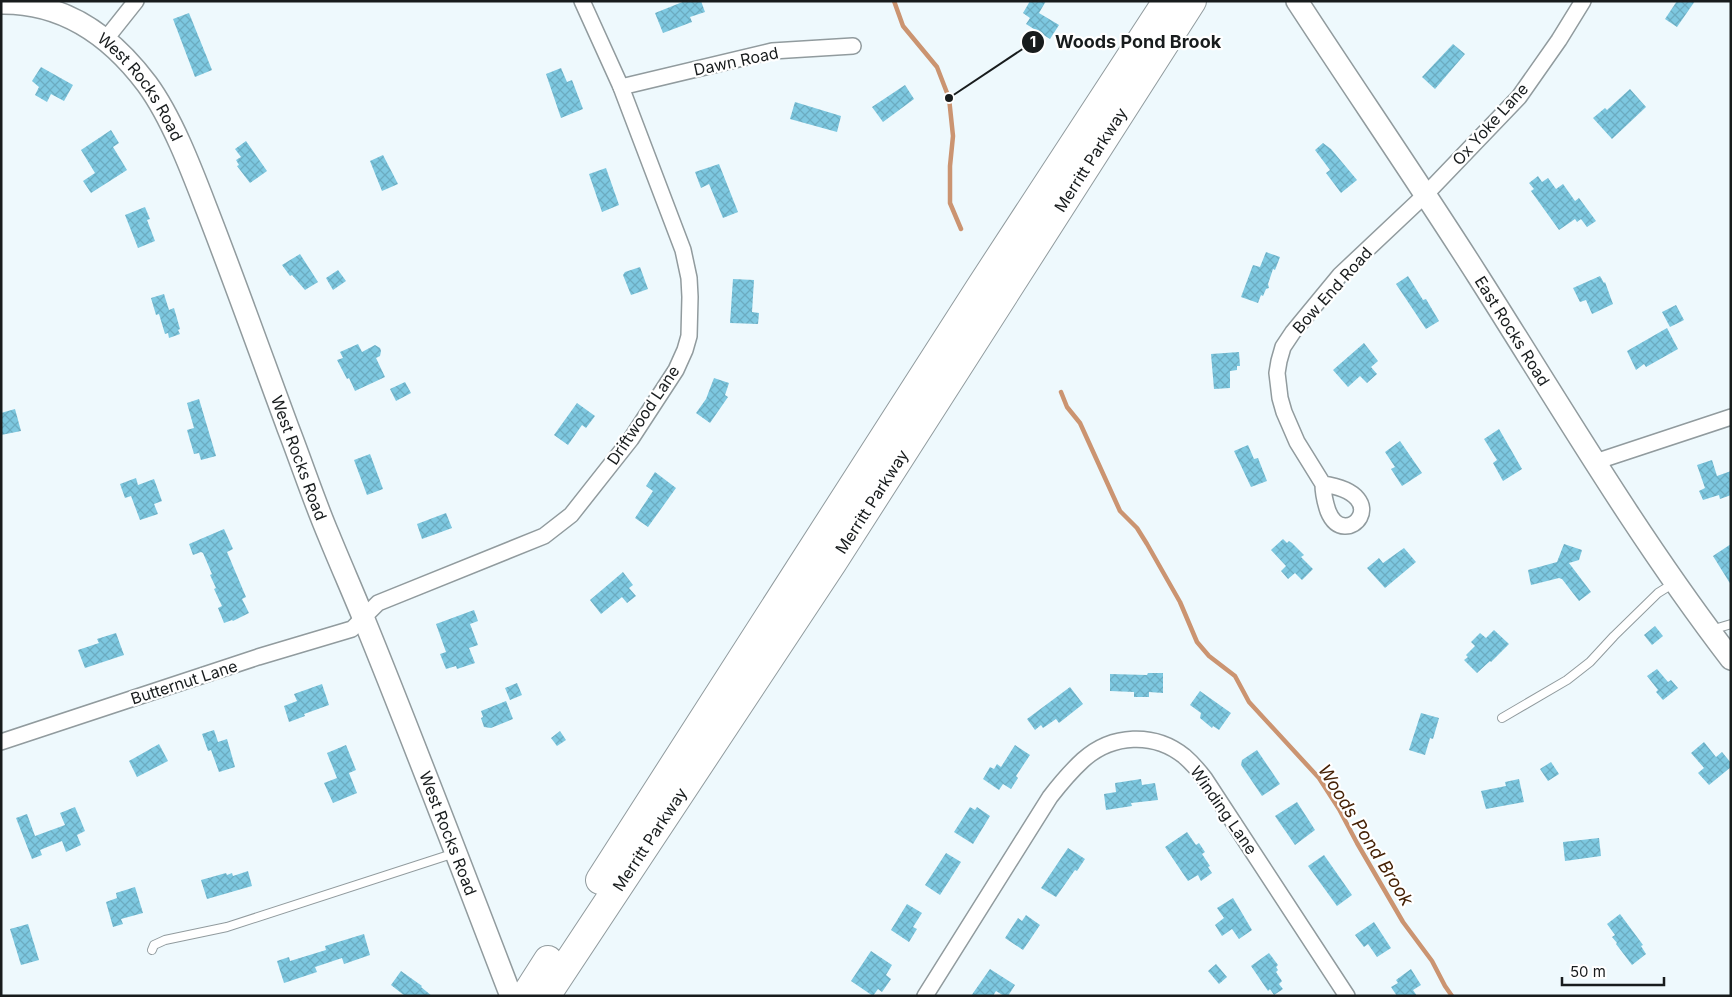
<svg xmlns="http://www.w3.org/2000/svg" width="1732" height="997" font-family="Inter,sans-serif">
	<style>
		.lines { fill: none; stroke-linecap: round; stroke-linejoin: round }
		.stream { stroke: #cb9471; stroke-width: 4.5 }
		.building { fill: url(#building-cross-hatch) }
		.lane-casing { stroke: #919b9e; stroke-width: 10 }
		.street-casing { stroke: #919b9e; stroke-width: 18 }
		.secondary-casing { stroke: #919b9e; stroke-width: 24 }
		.highway-casing { stroke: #919b9e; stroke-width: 30 }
		.lane { stroke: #fff; stroke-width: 8 }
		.street { stroke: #fff; stroke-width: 15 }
		.secondary { stroke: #fff; stroke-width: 21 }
		.highway { stroke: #fff; stroke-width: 28 }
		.labels { text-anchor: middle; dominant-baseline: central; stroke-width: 4.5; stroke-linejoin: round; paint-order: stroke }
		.street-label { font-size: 16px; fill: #181c1d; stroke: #fff }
		.water-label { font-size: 18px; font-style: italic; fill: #452105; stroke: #fff }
		.leader { fill: none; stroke: #181c1d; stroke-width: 2 }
		.callout-dot { fill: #181c1d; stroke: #fff; stroke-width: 2 }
		.mark-label { font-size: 15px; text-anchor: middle; font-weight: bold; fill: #fff }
		.callout-label { font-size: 18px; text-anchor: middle; font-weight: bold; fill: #181c1d; stroke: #fff; stroke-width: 4.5; stroke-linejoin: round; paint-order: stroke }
	</style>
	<defs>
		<pattern id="building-cross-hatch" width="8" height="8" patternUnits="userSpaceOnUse" patternTransform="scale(1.25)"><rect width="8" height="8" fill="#7dc8e0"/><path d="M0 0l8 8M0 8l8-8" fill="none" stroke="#6babc0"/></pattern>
	</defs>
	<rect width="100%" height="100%" fill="#eef9fd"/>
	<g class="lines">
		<g class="stream">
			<path d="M894,1L903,26L937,67L949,98L953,136L950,166V203L961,229"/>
			<path d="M1061,392L1067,407L1080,423L1120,511L1137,528L1147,544L1180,602L1197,642L1209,656L1235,676L1249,702L1319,778L1339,809L1357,843L1403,922L1432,961L1445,986L1452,996"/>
		</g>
	</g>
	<g class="building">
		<path d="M685,1H701L705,12L690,17L692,22L663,33L655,13Z"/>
		<path d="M1030,1H1046L1039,13L1059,25L1050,39L1026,24L1030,18L1023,13Z"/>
		<path d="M1677,1H1695L1677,27L1665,19Z"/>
		<path d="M189,13L212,70L195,77L173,19Z"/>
		<path d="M1453,44L1465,54L1435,89L1422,77Z"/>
		<path d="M41,67L73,85L64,101L51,94L47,102L35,95L39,87L32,81Z"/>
		<path d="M561,68L567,82L572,80L583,109L561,118L546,74Z"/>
		<path d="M905,85L914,99L883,122L872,107Z"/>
		<path d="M1630,89L1646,107L1612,139L1593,118L1605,108L1607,110Z"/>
		<path d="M795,102L841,116L837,132L790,119Z"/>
		<path d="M111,130L119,143L113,147L127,170L91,193L83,181L95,173L81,150Z"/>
		<path d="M246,141L267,171L250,183L237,166L239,165L236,160L241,157L235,149Z"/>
		<path d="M1323,143L1331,149L1357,180L1341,193L1326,173L1330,170L1315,150Z"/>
		<path d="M383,155L398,184L382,191L370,161Z"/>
		<path d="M719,164L738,212L723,218L709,184L701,188L695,172Z"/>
		<path d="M606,168L619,205L602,212L589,174Z"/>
		<path d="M1538,176L1542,182L1548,178L1556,189L1563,184L1575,201L1579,198L1596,221L1587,227L1581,219L1577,222L1575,219L1559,230L1531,191L1534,189L1529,183Z"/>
		<path d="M145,207L150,219L147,220L155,241L138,248L125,215Z"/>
		<path d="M1266,252L1280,257L1275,270L1273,269L1268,284L1269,288L1266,289L1263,296L1261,295L1258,303L1241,297L1253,265L1260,267Z"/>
		<path d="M300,254L318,282L305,290L292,275L290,276L282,265Z"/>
		<path d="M640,267L648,289L631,295L623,275L625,272Z"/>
		<path d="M338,270L346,281L333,290L326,278Z"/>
		<path d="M1408,276L1423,300L1426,299L1439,321L1426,329L1396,284Z"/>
		<path d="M1600,276L1604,283L1605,282L1613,304L1592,314L1586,300L1580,302L1573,288Z"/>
		<path d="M733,279L754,280L752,312L759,313L758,324L730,323Z"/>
		<path d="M164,294L169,310L174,308L180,329L178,330L180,334L169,338L168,333L165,334L159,314L156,315L151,298Z"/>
		<path d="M1676,305L1684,320L1670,327L1662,312Z"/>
		<path d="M1667,328L1678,349L1646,367L1644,364L1636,370L1627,351Z"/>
		<path d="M1364,343L1378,361L1371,367L1377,374L1367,383L1360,376L1348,387L1333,370Z"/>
		<path d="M358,344L362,352L375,345L380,348L381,351L380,356L376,358L385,377L355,391L349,378L347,379L337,360L343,358L340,352Z"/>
		<path d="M1239,352L1240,366H1237V370L1230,371V388L1214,389L1211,354Z"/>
		<path d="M714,378L729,383L725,395L728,397L710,423L696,413L706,399Z"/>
		<path d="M405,382L411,393L396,401L390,389Z"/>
		<path d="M199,399L216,456L201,460L199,453L194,454L187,430L194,428L187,403Z"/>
		<path d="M577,403L595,416L586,428L582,425L568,445L554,435Z"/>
		<path d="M15,409L21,431L1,435V413Z"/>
		<path d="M1499,429L1522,469L1503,481L1493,463L1497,460L1484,439Z"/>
		<path d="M1400,441L1422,473L1402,486L1391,469L1395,467L1385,452Z"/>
		<path d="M1248,445L1254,459L1258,458L1267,481L1251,487L1234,451Z"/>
		<path d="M370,454L383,489L367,495L354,460Z"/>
		<path d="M1712,460L1717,476L1731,471V495L1720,499L1719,495L1703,500L1699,491L1705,488L1697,465Z"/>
		<path d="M655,472L676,488L648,527L635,518L653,491L646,486Z"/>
		<path d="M136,478L138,485L154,479L162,501L154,504L158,514L140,520L131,496L125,498L120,484Z"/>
		<path d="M446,513L452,528L422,539L417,524Z"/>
		<path d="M224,529L233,549L227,552L246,597L242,599L249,613L233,621L232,620L224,623L218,608L222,606L214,589L216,588L210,575L212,574L203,553L201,552L193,555L189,544Z"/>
		<path d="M1283,539L1287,543L1289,541L1292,543L1304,555L1301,557L1313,569L1302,580L1295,573L1288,579L1281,571L1286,566L1271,550Z"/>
		<path d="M1564,544L1582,550L1579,560L1569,563L1591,592L1579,601L1562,579L1559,578L1531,585L1528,570L1557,562Z"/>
		<path d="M1731,544V585L1713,556Z"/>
		<path d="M1404,548L1416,562L1385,588L1367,568L1379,558L1383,563Z"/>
		<path d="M623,572L633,585L629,588L636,596L627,603L622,597L601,614L590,600Z"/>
		<path d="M474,610L478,621L470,624L478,645L469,648L475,663L457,669L456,666L446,669L440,654L446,652L436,624Z"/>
		<path d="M1655,626L1663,636L1652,645L1644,635Z"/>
		<path d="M1494,630L1509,644L1491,662L1490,661L1477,673L1464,660L1468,657L1466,655L1475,646L1471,642L1480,633L1486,638Z"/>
		<path d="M116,633L124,655L85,668L78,650L99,643L97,639Z"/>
		<path d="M1657,669L1668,682L1671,680L1678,688L1663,700L1656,692L1658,690L1647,676Z"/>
		<path d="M1148,673H1163V693L1149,692V697H1134V692L1110,691V674L1147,675Z"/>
		<path d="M517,683L522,695L510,700L505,688Z"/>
		<path d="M322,684L329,705L304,714L305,716L289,722L284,706L297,701L294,694Z"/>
		<path d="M1070,687L1083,704L1059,723L1056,719L1043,728L1041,725L1035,730L1027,719Z"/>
		<path d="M1200,691L1231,713L1219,730L1213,726L1212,728L1200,718L1201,713L1190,705Z"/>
		<path d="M506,701L513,719L491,728L484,727L481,718L483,717L481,711Z"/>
		<path d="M1421,713L1439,718L1433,739L1430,738L1425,755L1409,750Z"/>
		<path d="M214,730L218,742L227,739L235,767L219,772L211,750L208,751L202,734Z"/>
		<path d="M560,731L566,740L557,746L551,738Z"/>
		<path d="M1704,742L1716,757L1722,752L1731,763V767L1709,785L1698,773L1704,768L1691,753Z"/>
		<path d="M159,744L168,761L137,777L129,761Z"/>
		<path d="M346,745L356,770L349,773L357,793L333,803L324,783L337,778L327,753Z"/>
		<path d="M1015,745L1030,755L1016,776L1018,778L1011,789L1003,784L999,790L983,779L990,767L994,769L997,764L1001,767Z"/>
		<path d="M1257,750L1280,784L1262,796L1241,765L1242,760Z"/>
		<path d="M1551,762L1559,774L1548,781L1540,769Z"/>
		<path d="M1141,779L1142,785L1155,783L1158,800L1131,803L1132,806L1106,810L1104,794L1116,792L1115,783Z"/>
		<path d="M1519,779L1524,802L1486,809L1481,791L1506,786L1505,782Z"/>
		<path d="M1297,802L1315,830L1295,845L1275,816Z"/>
		<path d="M75,807L85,831L77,835L81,845L66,852L62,841L40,850L42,855L32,859L16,818L27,814L35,836L65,825L60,813Z"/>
		<path d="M970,807L975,810L977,807L990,816L973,844L954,832Z"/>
		<path d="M1187,832L1196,845L1199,843L1205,852L1202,854L1210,866L1208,867L1212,873L1201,881L1198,875L1188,881L1165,847Z"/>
		<path d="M1599,838L1601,856L1565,861L1563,842Z"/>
		<path d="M1068,848L1085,859L1077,871L1075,870L1056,897L1041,888Z"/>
		<path d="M946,853L961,862L940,895L925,885Z"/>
		<path d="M1324,855L1352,895L1337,906L1308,866Z"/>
		<path d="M248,871L252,886L207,899L201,880L226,873L227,875L232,873L233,876Z"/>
		<path d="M135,887L143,913L121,919L123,924L113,927L106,902L117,898L116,893Z"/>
		<path d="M1233,898L1252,930L1239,939L1232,929L1222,936L1215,925L1224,918L1217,908Z"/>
		<path d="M907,904L922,913L913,927L917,929L909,942L891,930Z"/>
		<path d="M1620,914L1643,945L1641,946L1646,954L1632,965L1616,944L1617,943L1612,937L1615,935L1607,924Z"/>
		<path d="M1026,915L1040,925L1023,950L1005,938L1018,918L1022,921Z"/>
		<path d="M1374,922L1391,948L1377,957L1368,944L1364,947L1355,935Z"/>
		<path d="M28,924L39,960L21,965L10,929Z"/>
		<path d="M364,934L370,955L344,964L342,958L315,967L317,972L284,983L277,961L289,957L290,961L326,950L325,946Z"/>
		<path d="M871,951L892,965L886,975L891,979L882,992L878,989L873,996L851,981Z"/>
		<path d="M1269,953L1278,965L1276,967L1278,970L1276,972L1282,981L1279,984L1283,989L1274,995L1270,989L1268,991L1251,966Z"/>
		<path d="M1216,964L1227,977L1219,984L1208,971Z"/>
		<path d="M990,969L1015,985L1008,996H1004L996,991L993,996H971Z"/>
		<path d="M1411,969L1421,985L1413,990L1417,996H1397L1391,987L1398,983L1396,980Z"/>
		<path d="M401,971L422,986L421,987L432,996H405L391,985Z"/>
	</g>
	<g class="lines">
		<g class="lane-casing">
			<g id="lane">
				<path d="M1711,630L1731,624"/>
				<path d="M1502,718L1567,680L1590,662L1614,636L1658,593L1674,583"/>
				<path d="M152,950L154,945L165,940L227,927L455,853"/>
			</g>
		</g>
		<g class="street-casing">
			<g id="street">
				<path d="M105,40L136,1"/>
				<path d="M621,87L772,51L853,46"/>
				<path d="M1595,462L1731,417"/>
				<path d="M1323,484C1323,494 1325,502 1328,511C1345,553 1397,495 1323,484L1297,442L1284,412L1280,398L1277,373L1279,361L1283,347L1293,332L1340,275L1426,194L1519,97L1559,40L1583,1"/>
				<path d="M1,742L258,657L352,629L378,603L544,536L571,515L631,439L676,370L685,350L689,336L690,297L689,278L683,250L621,87L582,1"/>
				<path d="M925,996L1050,797C1060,784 1071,771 1083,760C1112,734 1154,732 1184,756C1192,763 1199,771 1205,779L1347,996"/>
			</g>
		</g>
		<g class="secondary-casing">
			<g id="secondary">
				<path id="s1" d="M1297,1C1357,93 1419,183 1478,276C1560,405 1638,538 1731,659"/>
				<path id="s2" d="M1,3C63,2 111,36 147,84C172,118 192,171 207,210C235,282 261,355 288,428C302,464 314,501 329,536C340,563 352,590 363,617C414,742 462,869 511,996"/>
			</g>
		</g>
		<g class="highway-casing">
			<g id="highway">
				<path d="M600,880L979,289L1167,1"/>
				<path d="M525,996L548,960"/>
				<path id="s3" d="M546,996L833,562L1192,1"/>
			</g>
		</g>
		<use href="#lane" class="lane"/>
		<use href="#street" class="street"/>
		<use href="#secondary" class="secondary"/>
		<use href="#highway" class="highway"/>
	</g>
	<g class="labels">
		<g class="street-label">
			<text transform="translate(736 61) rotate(-12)">Dawn Road</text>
			<text stroke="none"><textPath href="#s2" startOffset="172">West Rocks Road</textPath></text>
			<text transform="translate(1490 124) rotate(-48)">Ox Yoke Lane</text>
			<text stroke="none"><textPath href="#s3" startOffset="998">Merritt Parkway</textPath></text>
			<text transform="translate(1332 290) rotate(-48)">Bow End Road</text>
			<text stroke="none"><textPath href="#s1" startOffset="394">East Rocks Road</textPath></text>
			<text transform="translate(643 415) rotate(-56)">Driftwood Lane</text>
			<text stroke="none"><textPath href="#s2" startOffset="578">West Rocks Road</textPath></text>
			<text stroke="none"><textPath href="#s3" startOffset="592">Merritt Parkway</textPath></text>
			<text transform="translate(184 682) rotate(-18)">Butternut Lane</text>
			<text transform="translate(1224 810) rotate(55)">Winding Lane</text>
			<text stroke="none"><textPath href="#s2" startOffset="982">West Rocks Road</textPath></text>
			<text stroke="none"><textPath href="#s3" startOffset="188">Merritt Parkway</textPath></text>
		</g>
		<g class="water-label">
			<text transform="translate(1366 835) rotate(58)">Woods Pond Brook</text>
		</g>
	</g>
	<path class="leader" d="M949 98L1033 42"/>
	<g class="callout-dot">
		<circle cx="949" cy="98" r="5"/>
		<circle cx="1033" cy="42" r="12"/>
	</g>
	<g class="mark-label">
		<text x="1033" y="47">1</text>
	</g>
	<g class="callout-label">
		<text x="1138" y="48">Woods Pond Brook</text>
	</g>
	<rect width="1732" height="997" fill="none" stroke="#181c1d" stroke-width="5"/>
	<path d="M1562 977v8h102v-8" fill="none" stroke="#181c1d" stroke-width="2.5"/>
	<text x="1570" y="977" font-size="15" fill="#181c1d" stroke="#ffffff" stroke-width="4" paint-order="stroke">50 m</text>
</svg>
